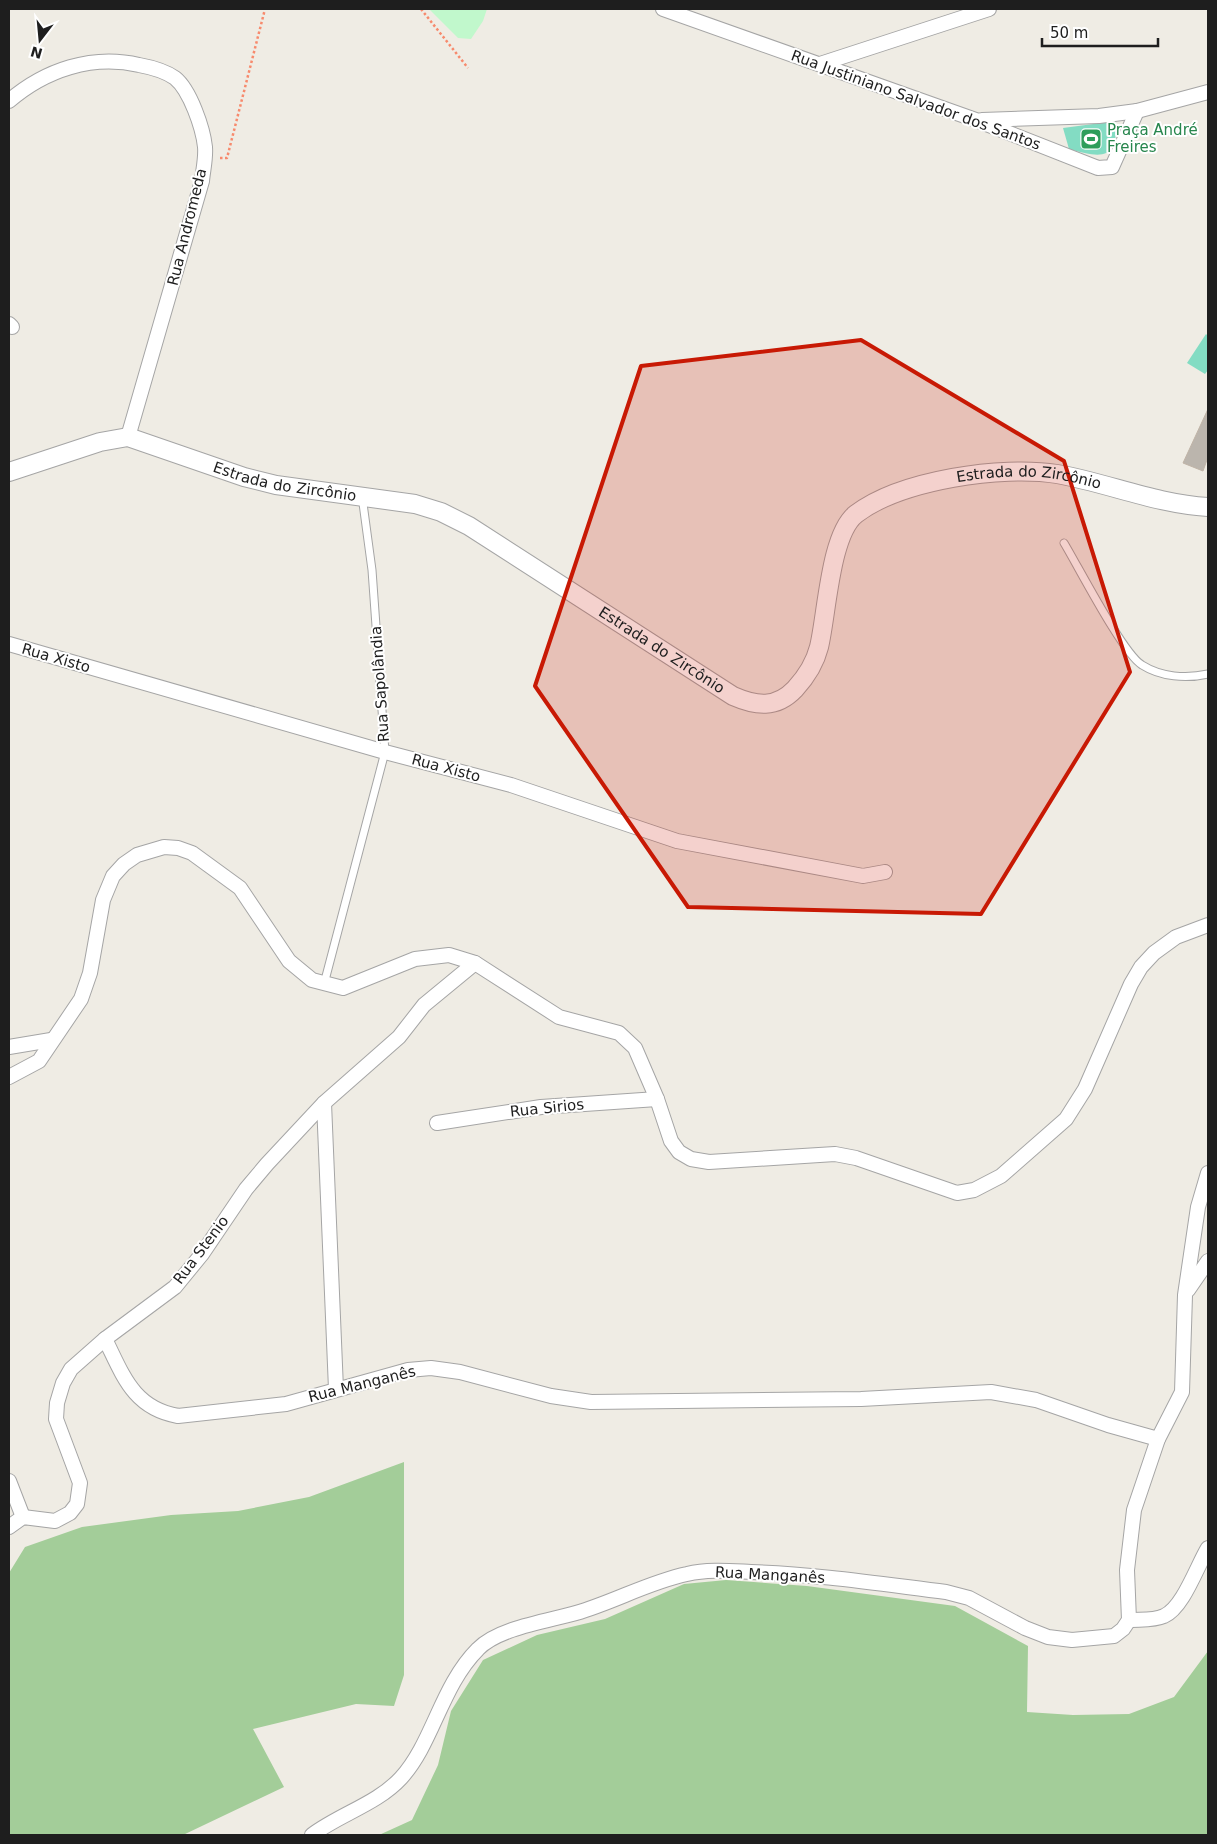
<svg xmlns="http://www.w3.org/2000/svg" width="1217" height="1844" font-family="'DejaVu Sans',sans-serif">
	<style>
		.forest { fill: #a3cd99 }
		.park { fill: #c1f8cc }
		.pitch { fill: #83dcc3 }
		.building { fill: #bbb5ad; stroke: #c0b4a7 }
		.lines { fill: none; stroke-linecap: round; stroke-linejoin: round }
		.service-casing { stroke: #a5a5a5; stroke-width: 9 }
		.minor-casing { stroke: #a5a5a5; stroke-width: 16 }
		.tertiary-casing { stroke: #a5a5a5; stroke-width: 20 }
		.path { stroke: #f78a6d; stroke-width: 2.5; stroke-dasharray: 2.5 2.5; stroke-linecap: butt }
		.service { stroke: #fff; stroke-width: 7 }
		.minor { stroke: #fff; stroke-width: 14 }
		.tertiary { stroke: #fff; stroke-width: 18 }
		.marked { fill: #c81904; fill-opacity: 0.2; stroke: #c81904; stroke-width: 4; stroke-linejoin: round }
		.labels { text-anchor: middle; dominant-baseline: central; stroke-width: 4; stroke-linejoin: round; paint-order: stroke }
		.street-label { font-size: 15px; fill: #1e1e1e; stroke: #fff }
		.leisure-label { font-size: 15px; fill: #27864d; stroke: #fff; text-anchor: start }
	</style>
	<rect width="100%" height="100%" fill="#efece4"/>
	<g class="forest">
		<path d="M404,1462V1675L394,1706L356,1704L253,1729L284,1787L183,1835H9V1573L25,1547L82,1527L171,1515L238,1511L309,1497Z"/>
		<path d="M726,1580L807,1586L955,1606L1028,1646L1027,1712L1073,1715L1129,1714L1174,1697L1208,1651V1835H379L412,1820L438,1765L451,1711L483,1660L537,1635L605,1619L684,1584Z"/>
	</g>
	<path class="park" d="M429,9H487L483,21L471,39L458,38Z"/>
	<g class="pitch">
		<path d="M1116,121C1118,161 1101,158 1069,149L1063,128Z"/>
		<path d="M1206,334L1208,336V370L1205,374L1187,363Z"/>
	</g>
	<path class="building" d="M1208,409V457L1203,471L1183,463Z"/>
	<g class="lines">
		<g class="service-casing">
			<g id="service">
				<path d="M1064,543C1078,566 1123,654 1142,665C1161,677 1186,679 1208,674"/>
				<path d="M324,984L385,752L372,570L362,496"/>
			</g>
		</g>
		<g class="minor-casing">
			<g id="minor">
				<path d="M663,9L976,120L1098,168L1112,167L1137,111"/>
				<path d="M820,64L989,9"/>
				<path d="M9,101C45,70 92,54 139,65C150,67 165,71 175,78C190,90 203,128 205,147C206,158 203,170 202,181L128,437"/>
				<path d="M982,120L1099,116L1137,111L1208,92"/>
				<path d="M9,324L12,327"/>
				<path d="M9,644L385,752L511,785L677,841L863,876L885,872"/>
				<path d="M9,1047L51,1040"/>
				<path d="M9,1077L39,1061L81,999L90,973L103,900L113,876L124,864L137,855L164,847L178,848L192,853L240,888L289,961L312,980L343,988L415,959L449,955L475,963L559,1017L619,1033L635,1048L657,1099L671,1141L679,1152L691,1159L709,1162L835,1154L856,1158L957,1193L974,1190L1001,1176L1066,1119L1085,1089L1131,984L1141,967L1154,953L1176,937L1208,925"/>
				<path d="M324,1103L336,1389"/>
				<path d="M437,1123L541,1107L657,1099"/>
				<path d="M1188,1290L1208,1261"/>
				<path d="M105,1339C123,1375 133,1408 178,1416L286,1404L408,1370L431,1368L460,1372L551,1396L591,1402L861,1399L991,1392L1036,1400L1108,1425L1158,1439"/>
				<path d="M9,1481L23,1517"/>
				<path d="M9,1527L23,1517L55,1521L70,1513L77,1504L80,1483L56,1419L57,1403L63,1383L71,1369L105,1339L175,1287L202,1254L246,1189L267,1164L324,1103L399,1037L424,1005L475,963"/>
				<path d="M1129,1620C1140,1619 1153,1621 1164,1616C1183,1608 1197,1566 1208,1548"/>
				<path d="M312,1835C340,1814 377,1804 401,1778C433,1743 441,1686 478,1649C498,1628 548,1621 576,1613C614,1602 649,1582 687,1574C708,1569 730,1571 751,1572C816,1574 881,1584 946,1592L969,1598L1025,1628L1048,1637L1072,1640L1114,1636L1123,1629L1129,1620L1127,1570L1134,1510L1158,1439L1182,1392L1185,1295L1198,1207L1208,1173"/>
			</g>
		</g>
		<g class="tertiary-casing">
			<g id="tertiary">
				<path id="s1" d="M9,472L100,442L128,437L244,477L276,485L415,504L441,512L469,526L733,696C756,706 776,709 795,689C806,677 815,663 819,647C827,614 830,534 856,514C901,480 1002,465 1057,474C1108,483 1156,504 1208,507"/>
			</g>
		</g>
		<g class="path">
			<path d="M421,9L468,68"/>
			<path d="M220,158H227L265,9"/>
		</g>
		<use href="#service" class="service"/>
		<use href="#minor" class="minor"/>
		<use href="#tertiary" class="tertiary"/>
	</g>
	<path class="marked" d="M861,340L1064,461L1130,672L981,914L688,907L535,686L641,366Z"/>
	<defs>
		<g id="stadium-square" transform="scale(1.125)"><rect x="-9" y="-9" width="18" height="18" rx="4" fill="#2e9e5b" stroke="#fff"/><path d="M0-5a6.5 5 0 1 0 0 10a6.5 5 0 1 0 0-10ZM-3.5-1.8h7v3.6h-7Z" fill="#fff"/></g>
	</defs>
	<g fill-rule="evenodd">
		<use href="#stadium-square" x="1091" y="139"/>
	</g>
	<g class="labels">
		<g class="street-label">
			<text transform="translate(916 100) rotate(20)">Rua Justiniano Salvador dos Santos</text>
			<text transform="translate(187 227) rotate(-76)">Rua Andromeda</text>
			<text stroke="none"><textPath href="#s1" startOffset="288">Estrada do Zircônio</textPath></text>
			<text stroke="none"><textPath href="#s1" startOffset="1230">Estrada do Zircônio</textPath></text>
			<text stroke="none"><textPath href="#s1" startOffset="708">Estrada do Zircônio</textPath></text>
			<text transform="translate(56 658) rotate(16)">Rua Xisto</text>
			<text transform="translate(380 684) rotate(-94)">Rua Sapolândia</text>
			<text transform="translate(446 768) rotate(15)">Rua Xisto</text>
			<text transform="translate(547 1108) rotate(-6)">Rua Sirios</text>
			<text transform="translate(201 1250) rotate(-53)">Rua Stenio</text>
			<text transform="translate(362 1384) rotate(-14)">Rua Manganês</text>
			<text transform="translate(770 1575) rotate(3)">Rua Manganês</text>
		</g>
		<g class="leisure-label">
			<text x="1107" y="130">Praça André<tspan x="1107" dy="17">Freires</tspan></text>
		</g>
	</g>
	<rect width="1217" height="1844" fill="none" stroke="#1e1e1e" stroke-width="20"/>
	<g transform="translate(40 40) rotate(196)" stroke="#ffffff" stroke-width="4" paint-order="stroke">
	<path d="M0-4L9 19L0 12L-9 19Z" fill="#1e1e1e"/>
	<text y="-8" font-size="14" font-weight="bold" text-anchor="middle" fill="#1e1e1e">N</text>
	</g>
	<path d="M1042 38v8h116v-8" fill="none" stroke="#1e1e1e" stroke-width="2.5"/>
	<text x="1050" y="38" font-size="15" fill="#1e1e1e" stroke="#ffffff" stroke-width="4" paint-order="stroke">50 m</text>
</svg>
